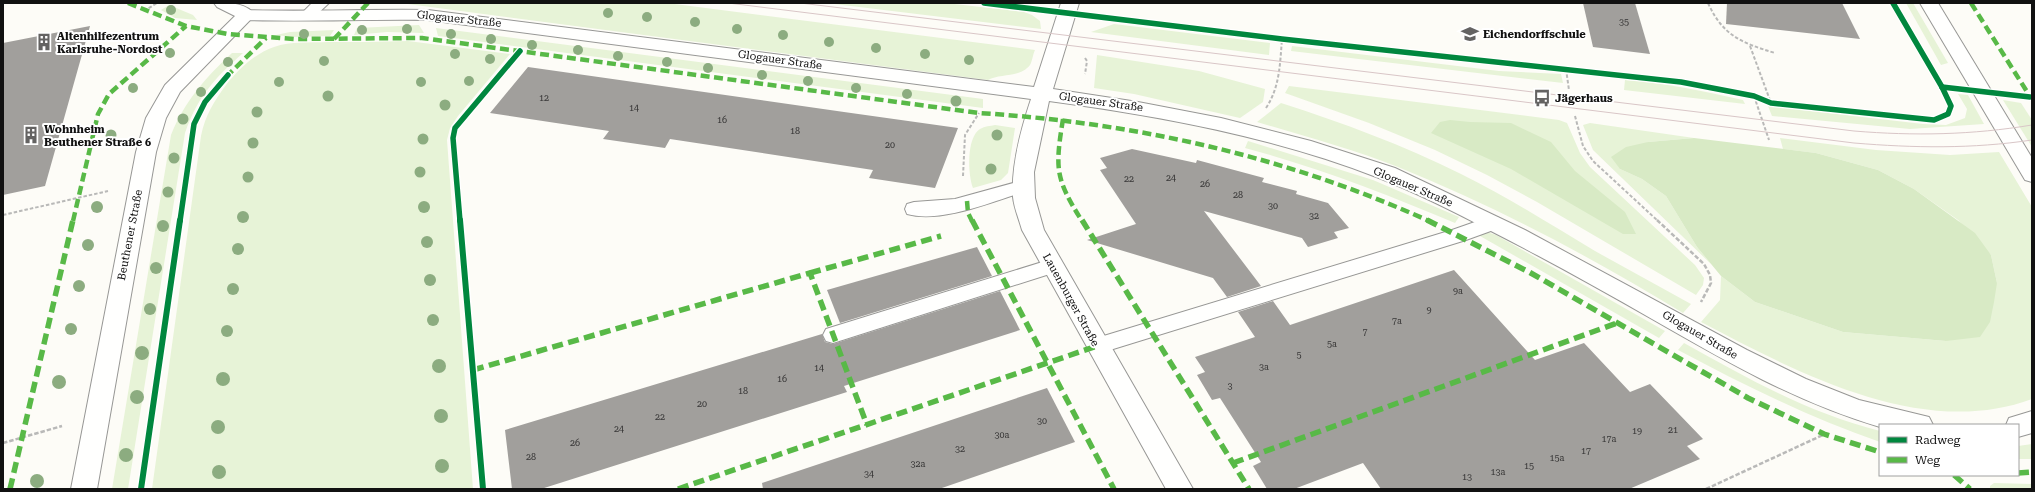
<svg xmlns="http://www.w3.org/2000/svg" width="2035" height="492" font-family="'Roboto Serif',serif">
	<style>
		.green { fill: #e7f3d7 }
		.forest { fill: #d8eac5 }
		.building { fill: #a19f9c }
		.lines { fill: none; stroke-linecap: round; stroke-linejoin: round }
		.service-casing { stroke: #979795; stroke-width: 2 }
		.minor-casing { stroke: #979795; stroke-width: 2 }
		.tertiary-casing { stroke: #979795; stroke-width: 2 }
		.path-far1 { stroke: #b9b9b8; stroke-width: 2; stroke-dasharray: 3.5 2; stroke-linecap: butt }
		.path { stroke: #b9b9b8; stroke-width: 2.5; stroke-dasharray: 4.5 2; stroke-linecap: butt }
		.service { fill: #fffffe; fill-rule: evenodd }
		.minor { fill: #fffffe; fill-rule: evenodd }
		.tertiary { fill: #fffffe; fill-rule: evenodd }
		.tram { stroke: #d9c6c7; stroke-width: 1 }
		.quiet-far1 { stroke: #58b947; stroke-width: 4.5; stroke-dasharray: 9 4.5; stroke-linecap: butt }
		.quiet { stroke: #58b947; stroke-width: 5.5; stroke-dasharray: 11 5.5; stroke-linecap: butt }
		.cycleway-far1-casing { stroke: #fff; stroke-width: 8 }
		.cycleway-casing { stroke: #fff; stroke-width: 9 }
		.cycleway-far1 { stroke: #00873e; stroke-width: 5.5 }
		.cycleway { stroke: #00873e; stroke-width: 6 }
		.tree { fill: #8cac80 }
		.labels { text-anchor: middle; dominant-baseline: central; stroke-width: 4; stroke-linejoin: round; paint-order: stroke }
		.number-label { font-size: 9px; fill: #353434 }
		.street-label { font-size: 11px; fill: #111; stroke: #fff }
		.poi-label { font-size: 11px; font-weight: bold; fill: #111; stroke: #fff; text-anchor: start }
	</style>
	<rect width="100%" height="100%" fill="#fdfcf7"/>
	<g class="green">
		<path d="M400,3H667L1035,50C1033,54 1032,62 1030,65C1020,78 1000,73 988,80Z"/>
		<path d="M826,3H946L1024,12L1032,15L1040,21L1041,29Z"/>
		<path d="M1906,3H1913L1948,63L1941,65Z"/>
		<path d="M169,5L193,15L197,20L175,18L161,10Z"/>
		<path d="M1114,24L1270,43L1269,55L1091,32Z"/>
		<path d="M419,25L424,33L387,32L354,35L357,28Z"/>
		<path d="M436,28L983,99V108L438,36Z"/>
		<path d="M334,30L330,36L292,37L276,35L290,32Z"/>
		<path d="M408,41L510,54L458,116L450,128L447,140L473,489H152L201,136C205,116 214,101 226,85C239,69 254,54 274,47C291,41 310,43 328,42C355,42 381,42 408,41Z"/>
		<path d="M1292,46L1499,71L1561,74L1563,83L1291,51Z"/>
		<path d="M232,53H243C214,79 198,96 185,133L128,489H112L171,135C184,102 206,77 232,53Z"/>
		<path d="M1097,55L1199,71L1265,89L1263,102L1240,118L1134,94L1094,88Z"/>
		<path d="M1625,80C1665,83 1703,91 1743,100L1745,104L1624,90Z"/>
		<path d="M1289,86L1559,120L1567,123L1580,153L1590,167L1695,265L1704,278L1703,285L1696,295L1537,202L1487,175L1435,150L1369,123L1285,93Z"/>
		<path d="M1958,94L1968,95L1984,124L1910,129L1772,116L1768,106L1923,124L1946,125L1965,118L1967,109Z"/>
		<path d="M2003,100L2021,103L2032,120V147Z"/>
		<path d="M1281,103C1343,123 1403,145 1461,174C1508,197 1551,225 1595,251C1627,269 1659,286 1691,304L1683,313C1591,257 1499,208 1398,167C1352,149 1304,136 1257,122Z"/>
		<path d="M1590,123L1694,138L1648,142L1620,169L1642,179L1666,196L1697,247L1711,264L1593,150L1583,125Z"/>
		<path d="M995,125L1015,128L1008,173L1001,180L973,188C968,175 966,138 980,129C985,126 990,126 995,125Z"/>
		<path d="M1780,138L1876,150L1950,155L1999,152L2032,207V399C1923,440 1796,372 1701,322L1720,300L1721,276L1755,302L1843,332L1946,341L1997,283L1991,255L1958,220L1914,189L1878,170L1816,153L1783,149Z"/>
		<path d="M1248,141L1373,180L1459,217L1455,223C1386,194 1317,167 1245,148Z"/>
		<path d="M1487,232L1496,235L1665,331L1659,338L1480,236L1481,233Z"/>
		<path d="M1684,343C1749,379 1808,413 1880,431V442C1810,418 1744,385 1678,350Z"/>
		<path d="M2032,444V459H2018V446Z"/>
		<path d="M1994,483L2032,484V489H1990V486Z"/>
	</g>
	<g class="forest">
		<path d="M1450,120L1470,122L1511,123L1551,142L1575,171L1625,212L1636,234H1623L1511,169L1431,133L1440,122Z"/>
		<path d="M1694,138L1816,153L1878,170L1914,189L1975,233L1991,255L1997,283L1994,302L1990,322L1980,337L1946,341L1843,332L1755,302L1721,276L1697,247L1666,196L1642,179L1620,169L1611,157L1626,147L1648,142Z"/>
	</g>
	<g class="building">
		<path d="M1583,3H1635L1650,54L1593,47Z"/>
		<path d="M1727,3H1842L1860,39L1726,24Z"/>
		<path d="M90,26L45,186L3,195V43Z"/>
		<path d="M528,67L844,112L958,128L935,188L869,178L873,170L670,139L665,148L603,139L609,131L490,113Z"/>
		<path d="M1132,149L1196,163L1197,160L1264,178L1262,182L1297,191L1296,194L1328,203L1349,228L1334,232L1338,238L1308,247L1302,238L1204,211L1261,286L1227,297L1213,278L1087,240L1136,224L1100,170L1107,168L1100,158Z"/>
		<path d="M977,247L992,276L840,323L827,290Z"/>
		<path d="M1454,270L1535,360L1584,343L1630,392L1650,384L1703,439L1687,446L1700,459L1629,489H1381L1363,463L1294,489H1267L1253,466L1261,462L1220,398L1212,400L1197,375L1205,372L1195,357L1255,337L1238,312L1273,301L1290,325Z"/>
		<path d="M1000,291L1020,330L844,386L847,392L541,489H512L505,430L822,334L825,342L833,344Z"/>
		<path d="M1047,388L1075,442L939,489H763L762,483Z"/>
	</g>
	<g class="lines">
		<g class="service-casing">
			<g id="service">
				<path d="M312,3H329L311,20H301L298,17Z"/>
				<path d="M1024,180L1030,182L1033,186L1030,190C996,200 942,224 907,214L905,209L907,204L914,202L955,199Z"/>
				<path d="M1492,216L1499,218L1501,223L1499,228L1466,240L1097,354L1090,352L1087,346L1090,340L1097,338L1452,230Z"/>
				<path d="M1052,259L1059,261L1062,266L1059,271L833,343L826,341L823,335L826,329Z"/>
			</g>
		</g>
		<g class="minor-casing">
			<g id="minor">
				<path d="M1061,3H1079L1053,89L1138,102L1221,118L1311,141L1395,168L1525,230L1747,350L1806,379L1859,400L1929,417L1933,425H1880V427C1798,403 1725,361 1652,319C1598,288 1544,258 1489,230C1453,211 1417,193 1379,178C1274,137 1160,116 1049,101L1034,172L1035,198L1044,230L1193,489H1166L1022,230C1019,219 1014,208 1013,197C1011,165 1021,129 1031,99L428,20C367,19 307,22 246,20L240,19L237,15L240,11L246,10C307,12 367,9 428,10L1034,87Z"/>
				<path d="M1920,3H1938L2032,158V182L2025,180Z"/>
				<path d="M2032,411V433L2018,437V425H2006L2009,418Z"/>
			</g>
		</g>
		<g class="tertiary-casing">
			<path id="tertiary" d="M214,3C228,3 246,2 255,15L180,92L166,118L156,152L97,489H71L136,152L146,118L165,85L235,16L217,7Z"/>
		</g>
		<g class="path-far1">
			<path d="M1708,3C1723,36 1742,43 1775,53"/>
			<path d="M144,11L157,3"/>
			<path d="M1750,46L1771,103"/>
			<path d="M1085,58L1087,61L1085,74"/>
			<path d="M1566,69L1569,90"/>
			<path d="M1754,96L1769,140"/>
			<path d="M1266,108C1280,87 1280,63 1282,39"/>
			<path d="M1575,116L1583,146L1593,161L1658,221"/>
			<path d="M963,176L965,135L979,113"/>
			<path d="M3,215L108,191"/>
		</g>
		<g class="path">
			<path d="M1657,220L1704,264L1710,275L1711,283L1701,302"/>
			<path d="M3,443L62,426"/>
			<path d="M1706,489L1825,434"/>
		</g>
		<use href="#service" class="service"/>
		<use href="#minor" class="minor"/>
		<use href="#tertiary" class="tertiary"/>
		<g class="tram">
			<path d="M728,3L1854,143C1914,148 1972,149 2032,140"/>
			<path d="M800,3L1854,131C1914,136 1972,135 2032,125"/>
		</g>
		<g class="quiet-far1">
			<path d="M128,3L186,26L228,34L295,39L422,38L979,113C1136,123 1285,156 1429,221"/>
			<path d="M1971,3L2031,98"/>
			<path d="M334,39L368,3"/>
			<path d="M226,77L266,38"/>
			<path d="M1063,119C1055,169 1055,178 1082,221"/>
			<path d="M967,201L968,213L972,221"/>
			<path d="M73,221L98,114L109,94L186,26"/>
		</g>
		<g class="quiet">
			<path d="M972,220L1114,489"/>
			<path d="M1082,220L1249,489"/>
			<path d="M1427,220L1529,272L1748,398L1824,434L1880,452"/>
			<path d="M810,273L941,236"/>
			<path d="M473,370L810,273L867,425"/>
			<path d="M1233,463L1617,323"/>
			<path d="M2018,473L2032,472"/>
			<path d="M1954,475L1970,489"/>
			<path d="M10,489L73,220"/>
			<path d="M678,489L1097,346"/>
		</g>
		<g class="cycleway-far1-casing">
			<g id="cycleway-far1">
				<path d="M984,3L1282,39L1681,82L1754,96L1771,103L1934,120L1948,114L1951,106L1942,87L1893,3"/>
				<path d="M1942,87L2030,97"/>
				<path d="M180,221L194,124L205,102L228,75"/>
				<path d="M460,221L453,138L455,128L520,51"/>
			</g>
		</g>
		<g class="cycleway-casing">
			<g id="cycleway">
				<path d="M460,220L483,489"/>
				<path d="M141,489L180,220"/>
			</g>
		</g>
		<use href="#cycleway-far1" class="cycleway-far1"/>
		<use href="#cycleway" class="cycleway"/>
	</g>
	<g class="tree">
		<circle cx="171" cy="10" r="5"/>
		<circle cx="608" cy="13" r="5"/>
		<circle cx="647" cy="17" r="5"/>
		<circle cx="695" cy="22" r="5"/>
		<circle cx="407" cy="29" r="5"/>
		<circle cx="737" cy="29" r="5"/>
		<circle cx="362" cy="30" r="5"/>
		<circle cx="304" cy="34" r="5"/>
		<circle cx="451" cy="34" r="5"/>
		<circle cx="783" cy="35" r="5"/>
		<circle cx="491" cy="39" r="5"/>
		<circle cx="829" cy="42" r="5"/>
		<circle cx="532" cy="45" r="5"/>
		<circle cx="876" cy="48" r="5"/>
		<circle cx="578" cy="50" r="5"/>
		<circle cx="170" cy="53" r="5"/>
		<circle cx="455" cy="54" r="5"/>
		<circle cx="925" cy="54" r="5"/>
		<circle cx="618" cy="56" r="5"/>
		<circle cx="490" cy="59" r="5"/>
		<circle cx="969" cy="60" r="5"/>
		<circle cx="324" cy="61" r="5"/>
		<circle cx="228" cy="62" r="5"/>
		<circle cx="667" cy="62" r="5"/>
		<circle cx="708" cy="68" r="5"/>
		<circle cx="762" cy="75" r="5"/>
		<circle cx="469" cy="81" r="5"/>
		<circle cx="808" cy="81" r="5"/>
		<circle cx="279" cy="82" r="5"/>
		<circle cx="421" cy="82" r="5"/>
		<circle cx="133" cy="88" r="5"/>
		<circle cx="856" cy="88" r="5"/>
		<circle cx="201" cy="92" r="5"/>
		<circle cx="907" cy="94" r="5"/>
		<circle cx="328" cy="96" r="5.5"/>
		<circle cx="956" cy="101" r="5.5"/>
		<circle cx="445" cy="105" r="5.5"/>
		<circle cx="257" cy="112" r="5.5"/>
		<circle cx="183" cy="119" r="5.5"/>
		<circle cx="111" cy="135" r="5.5"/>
		<circle cx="997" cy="135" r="5.5"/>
		<circle cx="423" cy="139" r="5.5"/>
		<circle cx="253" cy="143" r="5.5"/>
		<circle cx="174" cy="158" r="5.5"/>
		<circle cx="991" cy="169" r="5.5"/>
		<circle cx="420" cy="172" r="5.5"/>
		<circle cx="248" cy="177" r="5.5"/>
		<circle cx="168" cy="192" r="5.5"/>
		<circle cx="97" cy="207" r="6"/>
		<circle cx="424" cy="207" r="6"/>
		<circle cx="243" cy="217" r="6"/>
		<circle cx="163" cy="226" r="6"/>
		<circle cx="427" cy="242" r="6"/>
		<circle cx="88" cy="245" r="6"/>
		<circle cx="238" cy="249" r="6"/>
		<circle cx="156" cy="268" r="6"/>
		<circle cx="430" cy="280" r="6"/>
		<circle cx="79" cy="286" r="6"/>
		<circle cx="233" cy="289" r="6"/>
		<circle cx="150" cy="309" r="6"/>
		<circle cx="433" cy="320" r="6"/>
		<circle cx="71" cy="329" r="6"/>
		<circle cx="227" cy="331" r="6"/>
		<circle cx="142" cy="353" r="7"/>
		<circle cx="439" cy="366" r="7"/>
		<circle cx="223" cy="379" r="7"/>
		<circle cx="59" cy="382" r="7"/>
		<circle cx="137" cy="397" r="7"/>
		<circle cx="441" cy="416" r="7"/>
		<circle cx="218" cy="427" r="7"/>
		<circle cx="126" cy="455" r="7"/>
		<circle cx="442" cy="466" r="7"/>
		<circle cx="219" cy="472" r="7"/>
		<circle cx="37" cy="481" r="7"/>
	</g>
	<defs>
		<g id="school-bare" transform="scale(1.38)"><path d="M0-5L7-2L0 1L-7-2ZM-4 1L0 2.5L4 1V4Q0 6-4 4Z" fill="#646362" stroke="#fff" stroke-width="2.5" paint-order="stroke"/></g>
		<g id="building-bare" transform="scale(1.38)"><path d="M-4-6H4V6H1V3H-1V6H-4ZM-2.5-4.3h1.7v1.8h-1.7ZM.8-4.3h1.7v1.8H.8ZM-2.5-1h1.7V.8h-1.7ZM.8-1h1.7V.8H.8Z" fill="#646362" stroke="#fff" stroke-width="2.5" paint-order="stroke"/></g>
		<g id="bus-bare" transform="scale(1.38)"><path d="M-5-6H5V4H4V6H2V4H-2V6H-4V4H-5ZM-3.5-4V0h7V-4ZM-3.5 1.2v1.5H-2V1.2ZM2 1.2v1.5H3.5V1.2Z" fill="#646362" stroke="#fff" stroke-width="2.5" paint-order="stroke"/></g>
	</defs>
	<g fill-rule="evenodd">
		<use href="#school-bare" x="1470" y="34"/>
		<use href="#building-bare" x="44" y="42"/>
		<use href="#bus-bare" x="1542" y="98"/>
		<use href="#building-bare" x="31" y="135"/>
	</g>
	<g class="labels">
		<g class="number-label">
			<text x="1624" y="22">35</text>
			<text x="544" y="98">12</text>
			<text x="634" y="108">14</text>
			<text x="722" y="120">16</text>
			<text x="795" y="131">18</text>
			<text x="890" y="145">20</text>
			<text x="1171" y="178">24</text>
			<text x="1129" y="179">22</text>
			<text x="1205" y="184">26</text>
			<text x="1238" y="195">28</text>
			<text x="1273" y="206">30</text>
			<text x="1314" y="216">32</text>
			<text x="1458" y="291">9a</text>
			<text x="1429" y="310">9</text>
			<text x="1397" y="321">7a</text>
			<text x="1365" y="332">7</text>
			<text x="1332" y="344">5a</text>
			<text x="1299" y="355">5</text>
			<text x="1264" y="367">3a</text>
			<text x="819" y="368">14</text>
			<text x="782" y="379">16</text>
			<text x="1230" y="386">3</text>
			<text x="743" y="391">18</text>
			<text x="702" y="404">20</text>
			<text x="660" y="417">22</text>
			<text x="1042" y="421">30</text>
			<text x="619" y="429">24</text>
			<text x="1673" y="430">21</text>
			<text x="1637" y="431">19</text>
			<text x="1002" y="435">30a</text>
			<text x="1609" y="439">17a</text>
			<text x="575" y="443">26</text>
			<text x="960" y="449">32</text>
			<text x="1586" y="451">17</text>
			<text x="531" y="457">28</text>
			<text x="1557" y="458">15a</text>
			<text x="918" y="464">32a</text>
			<text x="1529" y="466">15</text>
			<text x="1498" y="472">13a</text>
			<text x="869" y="474">34</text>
			<text x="1467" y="477">13</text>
		</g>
		<g class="street-label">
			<text transform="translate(459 19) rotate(6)">Glogauer Straße</text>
			<text transform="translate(780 60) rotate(8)">Glogauer Straße</text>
			<text transform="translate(1101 102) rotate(8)">Glogauer Straße</text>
			<text transform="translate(1413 187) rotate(23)">Glogauer Straße</text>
			<text transform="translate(130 235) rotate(-79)">Beuthener Straße</text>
			<text transform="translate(1071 300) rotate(61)">Lauenburger Straße</text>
			<text transform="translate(1700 335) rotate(30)">Glogauer Straße</text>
		</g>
		<g class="poi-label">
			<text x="1483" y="34">Eichendorffschule</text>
			<text x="57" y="36">Altenhilfezentrum<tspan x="57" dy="13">Karlsruhe-Nordost</tspan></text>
			<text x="1555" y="98">Jägerhaus</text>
			<text x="44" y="129">Wohnheim<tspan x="44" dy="13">Beuthener Straße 6</tspan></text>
		</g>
	</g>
	<rect width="2035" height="492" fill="none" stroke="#111111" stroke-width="8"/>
	<rect x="1879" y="424" width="140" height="52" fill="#ffffff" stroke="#a0a0a0"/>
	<rect x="1887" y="437" width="20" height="6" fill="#00873e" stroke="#a0a0a0"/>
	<text x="1915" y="444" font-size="12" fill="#111111">Radweg</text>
	<rect x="1887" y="457" width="20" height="6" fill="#58b947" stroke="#a0a0a0"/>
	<text x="1915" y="464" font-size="12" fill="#111111">Weg</text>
</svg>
